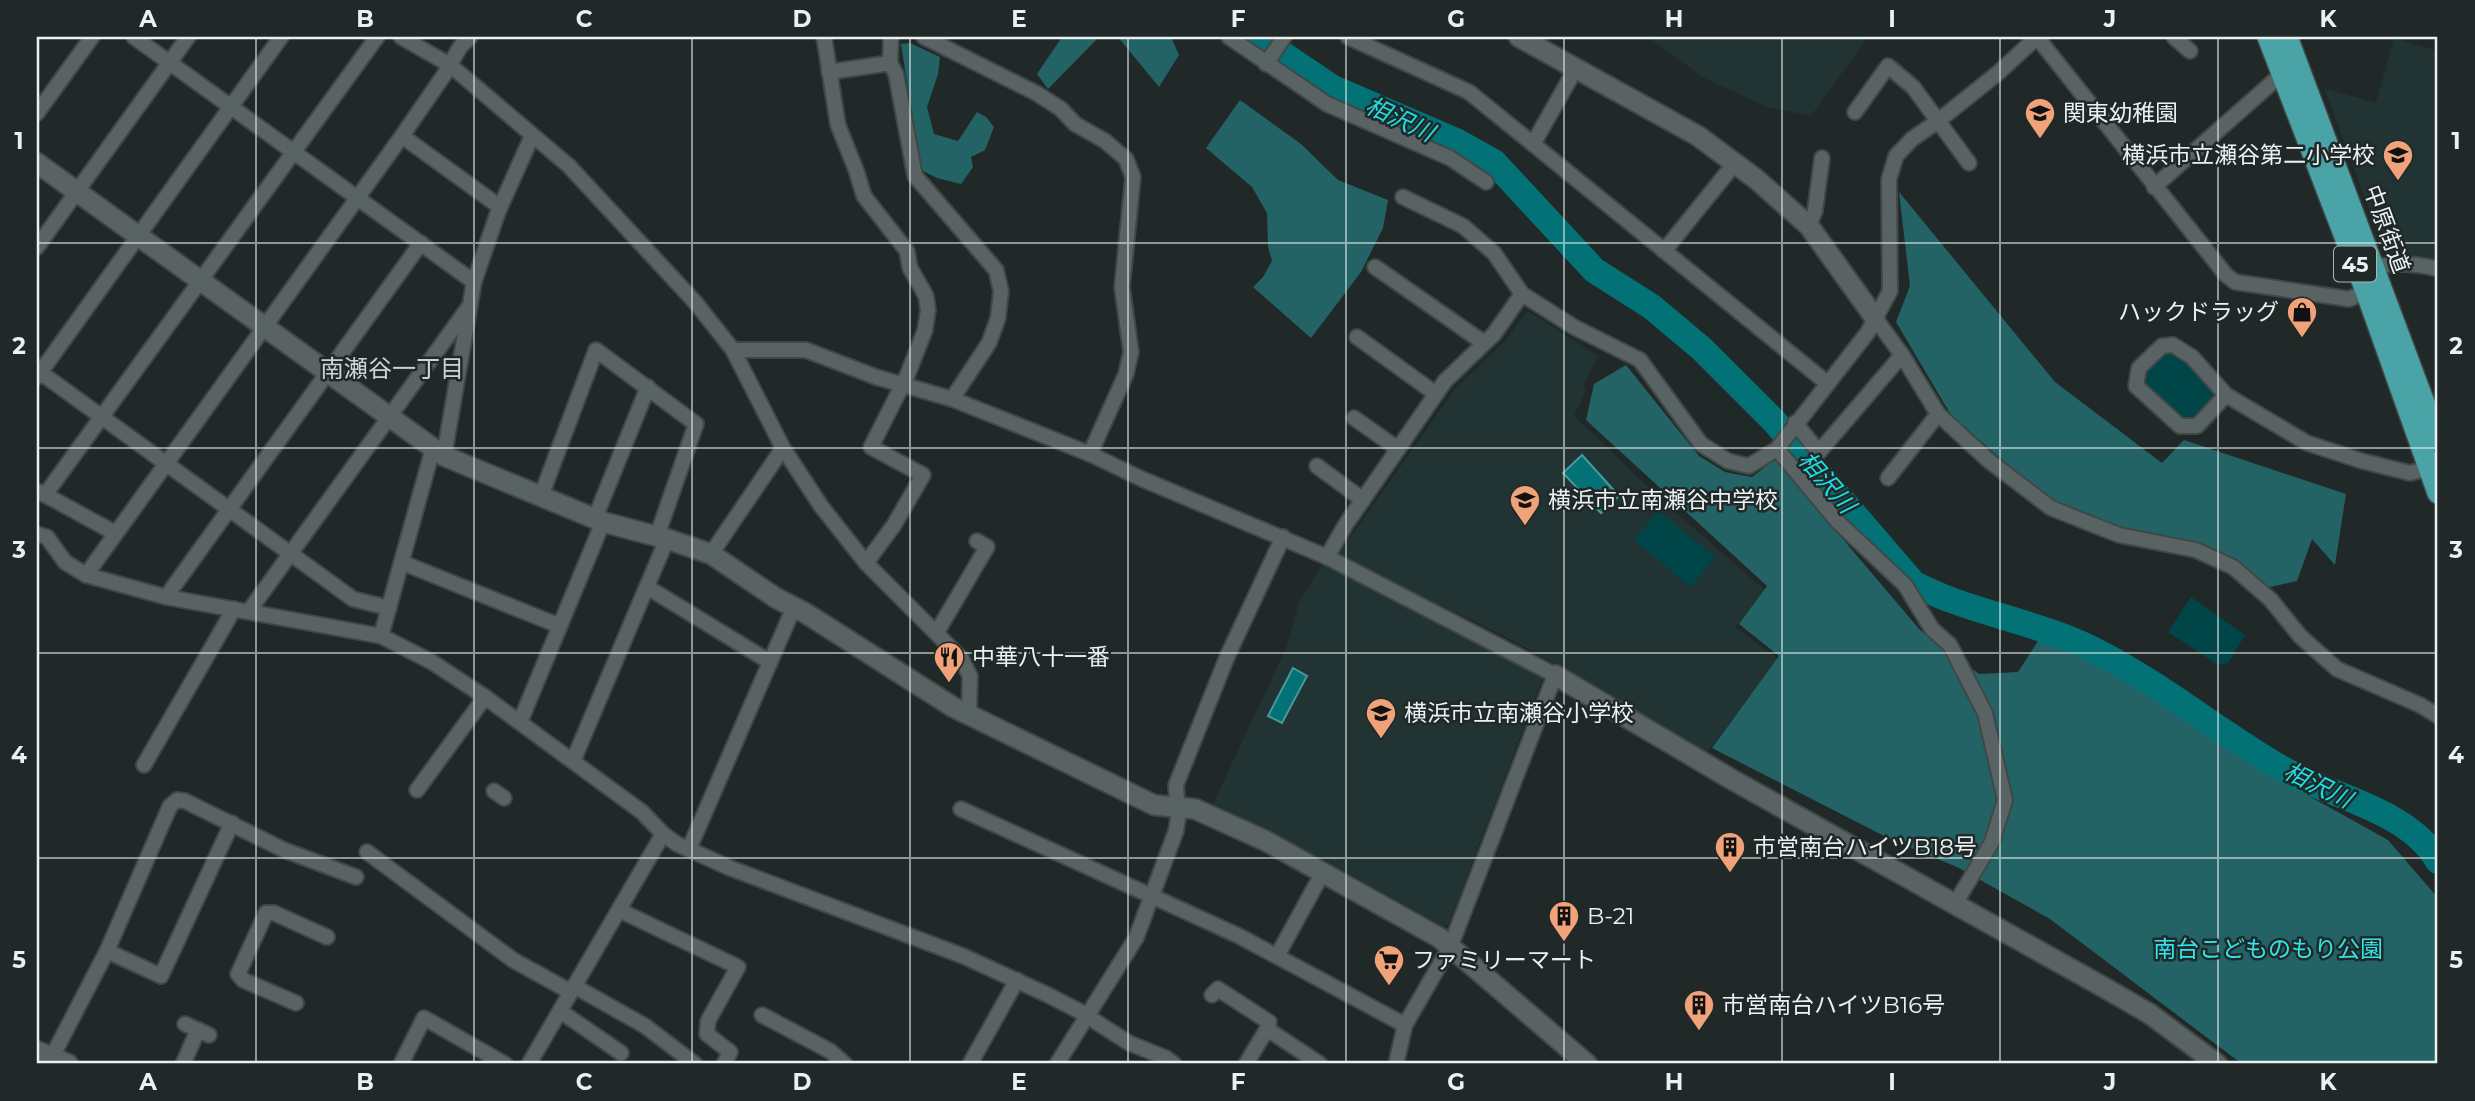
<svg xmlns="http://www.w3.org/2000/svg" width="2475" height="1101" font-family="Montserrat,'Noto Sans JP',sans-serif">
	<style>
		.built { fill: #233 }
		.green { fill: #004547 }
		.forest { fill: #246365 }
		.water { fill: #037276; stroke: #49989b; stroke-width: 2 }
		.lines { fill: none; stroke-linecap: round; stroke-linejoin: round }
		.river { stroke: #037276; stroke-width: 26 }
		.street-casing { stroke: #3f4747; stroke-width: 18 }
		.secondary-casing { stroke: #3f4747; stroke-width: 23 }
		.primary-casing { stroke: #3f4747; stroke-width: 24 }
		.street { stroke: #5a6364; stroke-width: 14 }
		.secondary { stroke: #5a6364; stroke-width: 19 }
		.primary { stroke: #4aa3a6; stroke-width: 21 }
		.grid { fill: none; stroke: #ebf1f1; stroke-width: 2; stroke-opacity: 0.55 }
		.labels { text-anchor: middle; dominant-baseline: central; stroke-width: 5; stroke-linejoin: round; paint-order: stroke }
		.shield { fill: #202828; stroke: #aeb5b5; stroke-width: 2 }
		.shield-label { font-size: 21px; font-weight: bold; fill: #ebf1f1 }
		.poi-label { font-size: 23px; fill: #ebf1f1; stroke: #202828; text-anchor: start }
		.street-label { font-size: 23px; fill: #ebf1f1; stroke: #202828 }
		.park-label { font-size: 23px; fill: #2fe6ec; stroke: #202828 }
		.water-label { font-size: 24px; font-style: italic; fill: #1edee5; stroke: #202828 }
		.neighbourhood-label { font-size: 24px; fill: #cbd5d6; stroke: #202828 }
		.neatline { fill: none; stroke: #ebf1f1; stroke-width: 2.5 }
		.grid-label { font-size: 23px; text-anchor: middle; font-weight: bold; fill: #ebf1f1 }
	</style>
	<rect width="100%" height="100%" fill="#202828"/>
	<g class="built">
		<path d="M1648,37H1868L1811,116L1767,107L1704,78Z"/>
		<path d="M2394,38L2438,51V265L2388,260L2324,88L2376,103Z"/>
		<path d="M1528,311L1598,356L1584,385L1586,391L1574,416L1664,502L1767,592L1735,627L1778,659L1707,753L1592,683L1494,631L1339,556V553L1455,389L1504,342Z"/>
		<path d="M1328,564L1543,677L1449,924L1443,926L1323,859L1213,804L1286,648L1299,602L1321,567Z"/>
	</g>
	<g class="green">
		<path d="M2171,350L2187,359L2218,395L2196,419L2184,420L2142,386L2143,372L2165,351Z"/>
		<path d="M1658,511L1715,557L1691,587L1634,540Z"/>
		<path d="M2191,597L2245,635L2228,663L2218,665L2168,632Z"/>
	</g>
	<g class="forest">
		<path d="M1062,37H1099L1048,89L1037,74Z"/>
		<path d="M1118,37H1171L1179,55L1159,87Z"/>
		<path d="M910,43L940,57L938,74L927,107L934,134L958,141L977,112L986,117L994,127L985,150L971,157L973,167L961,184L937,178L921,170L901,44Z"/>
		<path d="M1240,100L1301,144L1338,180L1388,200L1383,228L1361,272L1311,338L1253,287L1263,277L1272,261L1268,247L1267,213L1252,187L1206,148Z"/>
		<path d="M1899,192L2055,382L2162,463L2184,440L2346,494L2335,565L2312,539L2297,581L2265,588L2188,544L2125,529L2048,500L1951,415L1896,322L1910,286Z"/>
		<path d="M1626,365L1699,456L1725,472L1752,477L1775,459L1920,630L1979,674L2018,672L2049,624L2206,717L2291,786L2388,840L2438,898V1064H2242L2050,919L1957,867L1892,840L1712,748L1779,656L1739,624L1767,586L1586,420L1594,384Z"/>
	</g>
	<g class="water">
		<path d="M1582,455L1619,496L1601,513L1563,473Z"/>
		<path d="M1293,668L1307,676L1282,723L1268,716Z"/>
	</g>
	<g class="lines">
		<path class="river" d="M1257,37L1333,88L1458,142L1494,162L1594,270L1652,307L1702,349L1774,421L1914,584C1924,588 1933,593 1943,597C1994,617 2048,626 2098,652C2162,685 2219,732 2281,768C2330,797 2408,809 2438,861"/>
		<g class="street-casing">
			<g id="street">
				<path d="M134,37L474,282"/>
				<path d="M401,37L450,65L569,166L695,302L733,350L783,448L821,506L866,563L961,658L970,676L969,714"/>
				<path d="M824,37L838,125L856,170L864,196L907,251L910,268L926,296L928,310L925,330L907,376L871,447L923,475L894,525L866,563"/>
				<path d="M891,37L890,63L896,74L915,176L996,270L1001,291L998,318L989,343L952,399"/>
				<path d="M924,37L1036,93L1061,109L1075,124L1105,141L1126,159L1133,177L1122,287L1131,352L1126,374L1090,454"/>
				<path d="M1229,37L1327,104L1450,158L1486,182"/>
				<path d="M1348,37L1469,92L1827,383"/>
				<path d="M2037,37L2226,275L2235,282L2349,299L2372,289"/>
				<path d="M2174,37L2190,51"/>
				<path d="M1266,64L1284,37"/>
				<path d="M829,72L890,63"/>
				<path d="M1855,112L1888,66L1913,87L1969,163"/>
				<path d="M37,113L92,37"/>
				<path d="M402,136L500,207"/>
				<path d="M1533,144L1576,68"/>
				<path d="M2154,187L2283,73"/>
				<path d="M1403,197L1463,226L1494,253L1522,294"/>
				<path d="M1809,226L1815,211L1822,158"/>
				<path d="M37,247L188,37"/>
				<path d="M1664,251L1735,163"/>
				<path d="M1375,267L1484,343"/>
				<path d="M2368,270C2391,261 2414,263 2438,269"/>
				<path d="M1875,318L1902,355L1938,414L1988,460L2051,508L2119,535L2196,550L2233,567L2271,600L2300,636L2337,669L2420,705L2438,716"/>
				<path d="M1357,337L1436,394"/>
				<path d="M733,350H806L876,377L952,399L1090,454L1142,479L1327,557L1346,524L1445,381L1494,334L1522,294L1574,327L1640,360L1701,444L1728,461L1749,466L1777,449L1868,332L1890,291L1889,179L1896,156L1912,139L1938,121L1998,73L2037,37"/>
				<path d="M37,370L353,599L389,608"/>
				<path d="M37,377L281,37"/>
				<path d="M2226,395L2197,426H2180L2136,386L2139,368L2162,346L2173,345L2192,357L2226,395L2307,443L2362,461L2410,473L2429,468"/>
				<path d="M1354,418L1398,449"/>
				<path d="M1795,423L1819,452L1902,355"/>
				<path d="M1777,449L1838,522L1905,585L1932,629L1950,645L1985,713L2005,800L1992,842L1955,904"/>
				<path d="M444,456L474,282L498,212L532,136"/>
				<path d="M1317,466L1363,500"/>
				<path d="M1888,478L1938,414"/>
				<path d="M40,492L115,533"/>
				<path d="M45,495L377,37"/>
				<path d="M541,496L596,350L696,424L657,536"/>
				<path d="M595,518L648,387"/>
				<path d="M37,534L47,537L65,562L86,575L166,597L381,636L432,662L485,697L642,812L663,834L677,844L730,868L963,956L1048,995L1079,1011L1129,1043L1166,1058L1174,1064"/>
				<path d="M711,554L783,448"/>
				<path d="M1327,557L1555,675L1451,945L1405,1025L1396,1064"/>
				<path d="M403,563L560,626"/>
				<path d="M86,575L402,136L444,75L460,47L470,37"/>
				<path d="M647,587L770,662"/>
				<path d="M166,597L421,243"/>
				<path d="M249,611L468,308"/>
				<path d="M937,632L987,547L977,541"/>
				<path d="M381,636L433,448"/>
				<path d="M520,722L603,522"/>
				<path d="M573,761L667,539"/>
				<path d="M144,765L234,609"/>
				<path d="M417,790L485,697"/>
				<path d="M494,791L504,798"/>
				<path d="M961,809L1239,936L1405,1025"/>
				<path d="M689,849L794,607"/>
				<path d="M367,852L513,960L571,992"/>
				<path d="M619,910L738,967L708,1021L707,1034L730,1052L724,1064"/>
				<path d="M107,951L161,976L232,823"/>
				<path d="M1277,956L1322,874"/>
				<path d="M574,986L645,1026L695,1064"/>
				<path d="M1212,995L1218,989L1269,1022L1267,1029"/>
				<path d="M296,1003L243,980L238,974L266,913H274L327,937"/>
				<path d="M560,1011L621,1053"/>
				<path d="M762,1015L830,1051L845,1064"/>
				<path d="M185,1024L209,1035"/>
				<path d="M52,1057L107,951L170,806L177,800L185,801L284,850L356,877"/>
				<path d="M183,1064L198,1030"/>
				<path d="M401,1064L424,1018L505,1064"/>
				<path d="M529,1064L663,834"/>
				<path d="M970,1064L1017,980"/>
				<path d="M1057,1064L1136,938L1176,831L1178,818L1176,785L1227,657L1283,537"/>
				<path d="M1246,1064L1267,1029L1320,1064"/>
			</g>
		</g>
		<g class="secondary-casing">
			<g id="secondary">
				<path d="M1519,37L1698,136L1756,179L1809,226L1875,318"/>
				<path d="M37,163L444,456L603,522L667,539L711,554L776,598L807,614L953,707L1154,805L1195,809L1266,841L1440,938L1587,1064"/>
				<path d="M1555,675L1731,779L2105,988L2150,1014L2217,1064"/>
				<path d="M37,1051L68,1064"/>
			</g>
		</g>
		<g class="primary-casing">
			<g id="primary">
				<path d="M2268,37L2366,291L2438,493"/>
				<path d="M2287,37L2438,440"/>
			</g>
		</g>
		<use href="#street" class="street"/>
		<use href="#secondary" class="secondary"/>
		<use href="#primary" class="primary"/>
	</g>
	<path class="grid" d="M256,37V1064M474,37V1064M692,37V1064M910,37V1064M1128,37V1064M1346,37V1064M1564,37V1064M1782,37V1064M2000,37V1064M2218,37V1064M37,243H2438M37,448H2438M37,653H2438M37,858H2438"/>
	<defs>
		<g id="school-pin" transform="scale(1.575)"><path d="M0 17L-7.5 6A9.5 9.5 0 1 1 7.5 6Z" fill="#f0a279" stroke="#202828"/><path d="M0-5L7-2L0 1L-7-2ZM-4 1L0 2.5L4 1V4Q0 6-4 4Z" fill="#111"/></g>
		<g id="shop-pin" transform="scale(1.575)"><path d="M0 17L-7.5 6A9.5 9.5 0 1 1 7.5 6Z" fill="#f0a279" stroke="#202828"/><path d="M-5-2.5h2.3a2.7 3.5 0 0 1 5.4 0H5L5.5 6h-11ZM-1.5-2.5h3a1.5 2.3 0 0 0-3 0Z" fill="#111"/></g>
		<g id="restaurant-pin" transform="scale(1.575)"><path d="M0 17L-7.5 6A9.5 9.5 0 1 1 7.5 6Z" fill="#f0a279" stroke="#202828"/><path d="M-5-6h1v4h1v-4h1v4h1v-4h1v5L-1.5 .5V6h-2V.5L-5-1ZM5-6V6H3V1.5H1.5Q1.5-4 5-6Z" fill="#111"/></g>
		<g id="building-pin" transform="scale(1.575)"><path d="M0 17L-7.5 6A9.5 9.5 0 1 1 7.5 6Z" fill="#f0a279" stroke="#202828"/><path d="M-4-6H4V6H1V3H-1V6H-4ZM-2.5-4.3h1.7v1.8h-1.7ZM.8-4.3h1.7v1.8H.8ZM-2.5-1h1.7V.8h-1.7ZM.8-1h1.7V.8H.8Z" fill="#111"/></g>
		<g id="supermarket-pin" transform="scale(1.575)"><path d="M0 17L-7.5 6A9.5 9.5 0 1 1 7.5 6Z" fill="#f0a279" stroke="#202828"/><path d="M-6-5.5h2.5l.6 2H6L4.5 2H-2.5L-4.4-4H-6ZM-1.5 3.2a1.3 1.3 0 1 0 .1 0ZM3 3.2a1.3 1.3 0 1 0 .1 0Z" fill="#111"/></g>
	</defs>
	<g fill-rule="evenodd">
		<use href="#school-pin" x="2040" y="113"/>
		<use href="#school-pin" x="2398" y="155"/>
		<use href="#shop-pin" x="2302" y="312"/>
		<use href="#school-pin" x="1525" y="500"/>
		<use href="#restaurant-pin" x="949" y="657"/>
		<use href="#school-pin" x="1381" y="713"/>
		<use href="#building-pin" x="1730" y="847"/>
		<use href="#building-pin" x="1564" y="916"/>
		<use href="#supermarket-pin" x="1389" y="960"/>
		<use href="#building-pin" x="1699" y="1005"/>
	</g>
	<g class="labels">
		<rect class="shield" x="2334" y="246.5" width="42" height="35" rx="5"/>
		<g class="shield-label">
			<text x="2355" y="264">45</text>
		</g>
		<g class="poi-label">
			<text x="2063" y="113">関東幼稚園</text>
			<text x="2375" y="155" text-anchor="end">横浜市立瀬谷第二小学校</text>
			<text x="2279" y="312" text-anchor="end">ハックドラッグ</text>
			<text x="1548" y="500">横浜市立南瀬谷中学校</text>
			<text x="972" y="657">中華八十一番</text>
			<text x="1404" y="713">横浜市立南瀬谷小学校</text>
			<text x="1753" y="847">市営南台ハイツB18号</text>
			<text x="1587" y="916">B-21</text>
			<text x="1412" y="960">ファミリーマート</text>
			<text x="1722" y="1005">市営南台ハイツB16号</text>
		</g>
		<g class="street-label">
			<text transform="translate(2387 229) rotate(70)">中原街道</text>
		</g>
		<g class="park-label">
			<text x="2268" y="949">南台こどものもり公園</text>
		</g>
		<g class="water-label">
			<text transform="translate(1400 119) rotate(25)">相沢川</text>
			<text transform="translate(1827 482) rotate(49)">相沢川</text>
			<text transform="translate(2318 785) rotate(26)">相沢川</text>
		</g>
		<g class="neighbourhood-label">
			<text x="392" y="368">南瀬谷一丁目</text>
		</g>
	</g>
	<rect width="2475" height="1101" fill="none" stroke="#202828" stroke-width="77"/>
	<rect x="38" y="38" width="2398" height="1024" class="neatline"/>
	<g class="grid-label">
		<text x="148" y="27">A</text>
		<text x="365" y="27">B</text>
		<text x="584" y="27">C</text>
		<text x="802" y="27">D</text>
		<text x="1019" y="27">E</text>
		<text x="1238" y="27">F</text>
		<text x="1456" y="27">G</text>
		<text x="1674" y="27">H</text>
		<text x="1892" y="27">I</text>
		<text x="2110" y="27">J</text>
		<text x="2328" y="27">K</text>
		<text x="19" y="149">1</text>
		<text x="2456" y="149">1</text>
		<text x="19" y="354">2</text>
		<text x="2456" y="354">2</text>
		<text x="19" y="558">3</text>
		<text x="2456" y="558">3</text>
		<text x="19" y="763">4</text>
		<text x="2456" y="763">4</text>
		<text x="19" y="968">5</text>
		<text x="2456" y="968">5</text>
		<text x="148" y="1090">A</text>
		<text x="365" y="1090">B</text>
		<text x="584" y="1090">C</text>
		<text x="802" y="1090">D</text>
		<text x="1019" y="1090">E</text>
		<text x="1238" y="1090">F</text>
		<text x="1456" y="1090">G</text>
		<text x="1674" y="1090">H</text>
		<text x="1892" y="1090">I</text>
		<text x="2110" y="1090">J</text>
		<text x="2328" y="1090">K</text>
	</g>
</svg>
